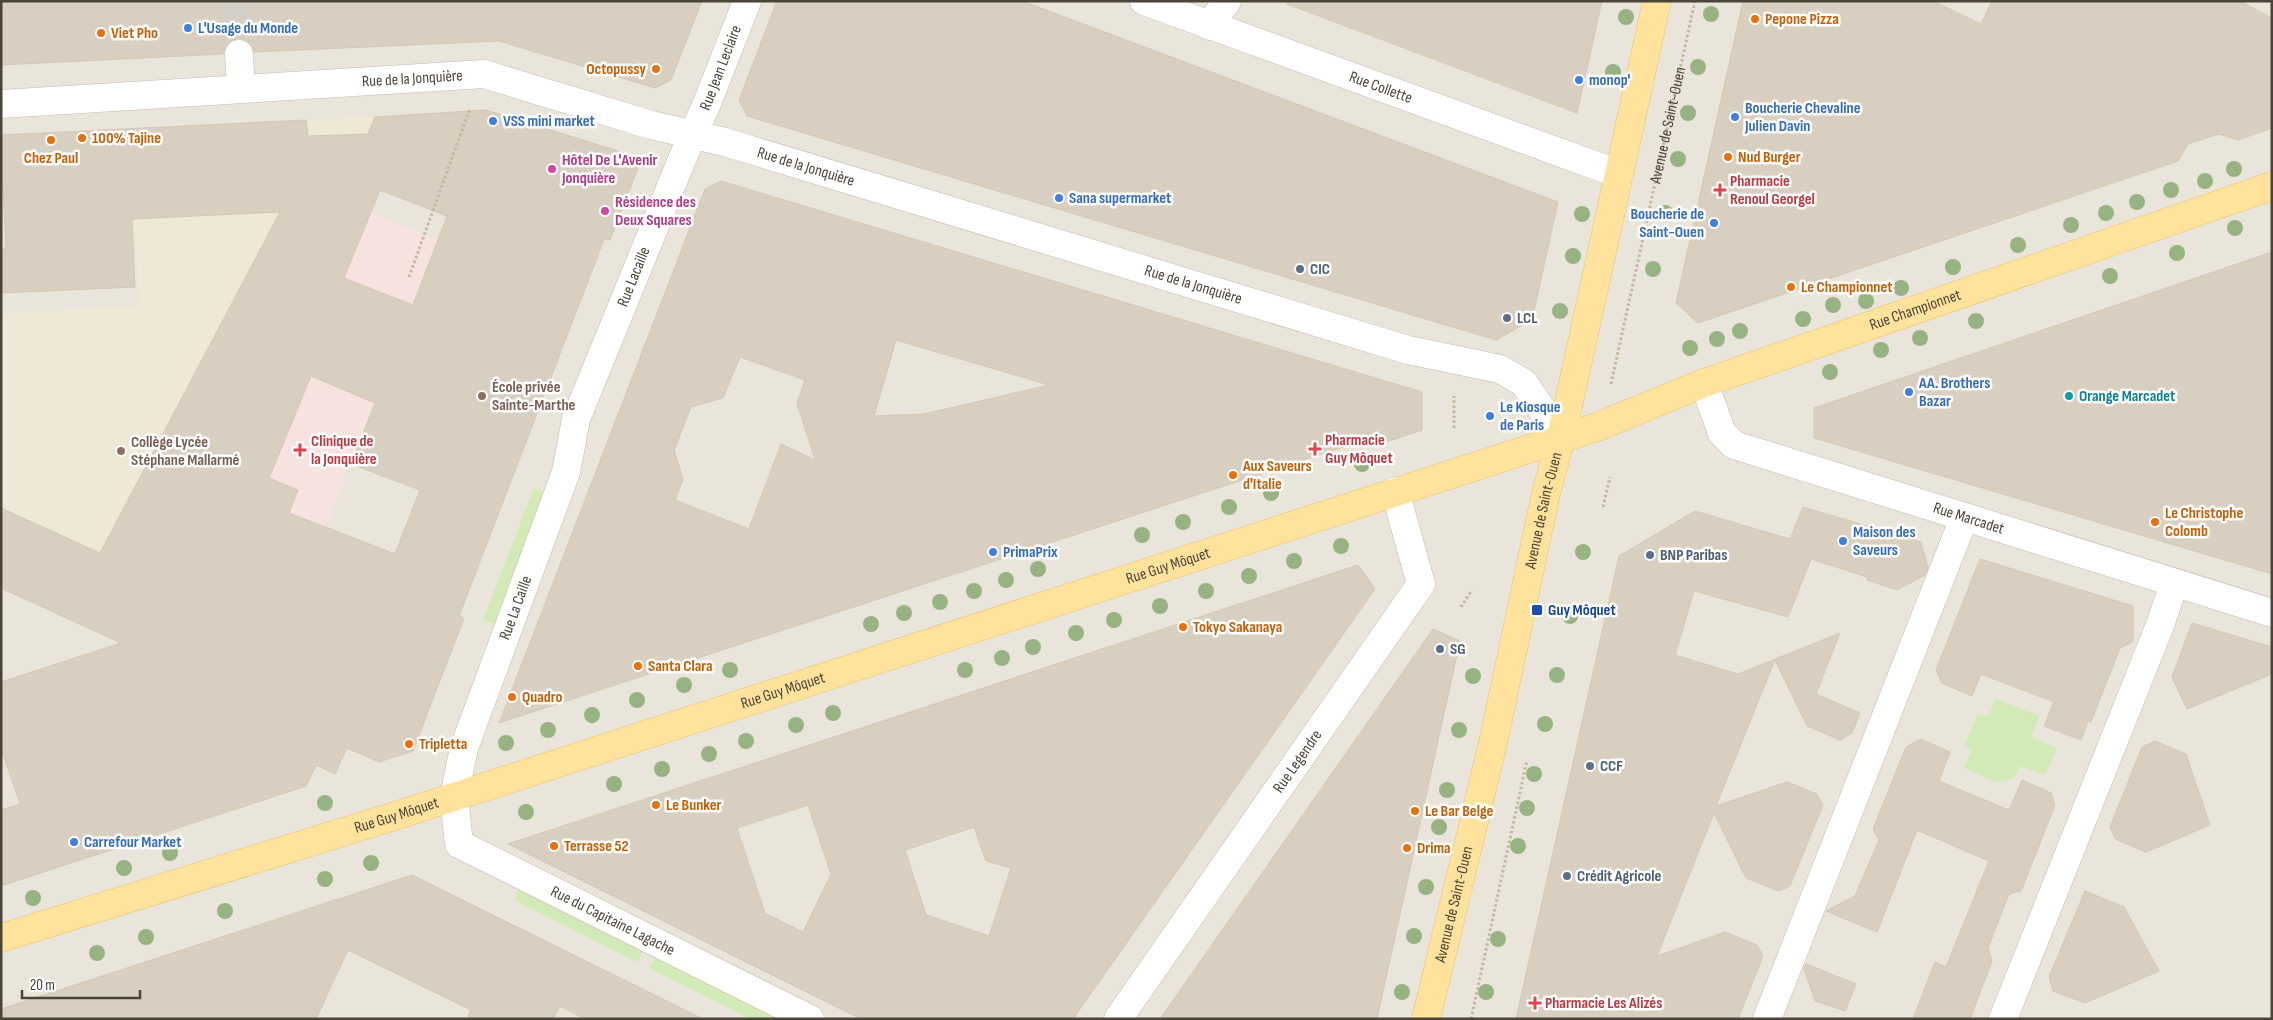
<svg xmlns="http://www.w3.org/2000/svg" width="2273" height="1020" font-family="'Sofia Sans Condensed',sans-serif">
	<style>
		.residential { fill: #eae5da }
		.education { fill: #efe8d6 }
		.medical { fill: #f6e3e0 }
		.green { fill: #d2eab5 }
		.building { fill: #d8cfc1; stroke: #d3c7b4; fill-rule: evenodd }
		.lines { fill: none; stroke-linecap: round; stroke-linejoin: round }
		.minor-tunnel { stroke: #d4d0c8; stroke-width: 28; stroke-dasharray: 28 14; stroke-linecap: butt }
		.minor-casing { stroke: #c2bbae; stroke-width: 29 }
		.major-casing { stroke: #e6c16a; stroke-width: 29 }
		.path { stroke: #c4b79f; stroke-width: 3; stroke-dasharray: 2.5 2.5; stroke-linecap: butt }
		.minor { stroke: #fff; stroke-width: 28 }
		.major { stroke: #ffe39c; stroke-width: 28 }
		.tree { fill: #97b381 }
		.food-dot { fill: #e8710a; stroke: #fff; stroke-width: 2 }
		.shop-dot { fill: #3f7fe0; stroke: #fff; stroke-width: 2 }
		.hotel-dot { fill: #d1479c; stroke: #fff; stroke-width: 2 }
		.health-dot { fill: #e0444e; stroke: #fff; stroke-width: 2 }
		.service-dot { fill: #5c6f8a; stroke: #fff; stroke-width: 2 }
		.education-dot { fill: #8d6e63; stroke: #fff; stroke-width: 2 }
		.culture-dot { fill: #0f9aa8; stroke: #fff; stroke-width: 2 }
		.transit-dot { fill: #1a4fb4; stroke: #fff; stroke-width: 2 }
		.labels { text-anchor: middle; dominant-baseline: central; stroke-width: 5; stroke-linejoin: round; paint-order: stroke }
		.food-label { font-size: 16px; font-weight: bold; fill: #c56008; stroke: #fff; text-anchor: start }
		.shop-label { font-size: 16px; font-weight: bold; fill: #366cbe; stroke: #fff; text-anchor: start }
		.street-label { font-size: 16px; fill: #4b4439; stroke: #fff }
		.hotel-label { font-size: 16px; font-weight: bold; fill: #b23c85; stroke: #fff; text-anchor: start }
		.health-label { font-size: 16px; font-weight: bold; fill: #be3a42; stroke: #fff; text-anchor: start }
		.service-label { font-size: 16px; font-weight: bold; fill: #4e5e75; stroke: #fff; text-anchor: start }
		.education-label { font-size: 16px; font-weight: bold; fill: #785e54; stroke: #fff; text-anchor: start }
		.culture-label { font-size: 16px; font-weight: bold; fill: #0d838f; stroke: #fff; text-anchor: start }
		.transit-label { font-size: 16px; font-weight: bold; fill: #164399; stroke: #fff; text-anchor: start }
	</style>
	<rect width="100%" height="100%" fill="#f6f3ec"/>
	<rect class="residential" x="1" y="1" width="2271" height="1018"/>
	<path class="education" d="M375,117L182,599L160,661L1,588V314L140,306L127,129Z"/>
	<path class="medical" d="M344,203L438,239L256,705L160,661Z"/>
	<g class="green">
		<path d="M534,488L548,494L496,625L483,620Z"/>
		<path d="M1996,699L2039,716L2031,737L2057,748L2045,775L2019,766L2014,778L1996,782L1964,768L1971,752L1965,744L1978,715L1988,716Z"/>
		<path d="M522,885L645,947L637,962L514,900Z"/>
		<path d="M657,953L773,1010L769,1019H751L649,968Z"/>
	</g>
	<g class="building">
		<path d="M1,1H702L671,80L655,88L499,41L254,52L252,45L246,40L239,38L230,41L225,47L223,54L1,65Z"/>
		<path d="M777,1H1022L1558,202L1532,320L1496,340L747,116L739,100Z"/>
		<path d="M1287,1H1602L1577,113L1287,4Z"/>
		<path d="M1743,1H1933L1981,24L1992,1H2240L2272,18V128L2238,140L2219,134L2188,144L2178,161L1698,323L1676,303Z"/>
		<path d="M486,110L631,155L638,168L610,240L604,239L595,263L459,616L464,618L413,751L379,762L347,748L335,774L316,765L306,786L1,886V810L20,804L1,748V682L121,643L1,588V508L100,553L280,212L132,219L135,287L1,293V248H6L3,189H1V135L306,120L308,136L368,134L375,117ZM380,190L447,216L413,305L344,278ZM311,376L375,403L351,464L420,490L395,554L289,513L298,490L269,478Z"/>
		<path d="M721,181L1422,392V430L1383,443L1380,435L499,723L705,189ZM896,340L1049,385L924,414L874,416ZM740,357L805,380L797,403L815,460L781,444L749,529L675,500L683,479L674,450L691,407L723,398Z"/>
		<path d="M2272,252V574L1814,438V408Z"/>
		<path d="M1803,507L1921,542L1928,568L1925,575L1897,590L1867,580V577L1811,559L1788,617L1694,591L1675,655L1738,674L1840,633L1816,694L1860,713L1852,733L1840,740L1807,726L1775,660L1716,806L1787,782L1817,794L1823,805L1790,886L1779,891L1746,878L1714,813L1657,956L1725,932L1757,945L1763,956L1738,1019H1516L1619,556L1695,511L1790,539Z"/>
		<path d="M1980,559L2133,606V642L2120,648L2091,722L2088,721L2081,740L2044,726L2054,702L1981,674L1972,696L1942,683L1936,670Z"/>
		<path d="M1358,565L1375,589L1073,1019H861L508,844ZM808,805L831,874L803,932L765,913L737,828ZM974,827L986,861L1011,868L989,936L926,915L905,850Z"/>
		<path d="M2192,623L2272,647V674L2187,709L2172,677Z"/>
		<path d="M1433,629L1460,641L1377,1019H1160Z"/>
		<path d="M1921,739L1950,752L1939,781L2009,810L2022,780L2051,793L2055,805L2021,891L2009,894L1988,948L1992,961L1970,1019H1913L1935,962L1946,967L1989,861L1917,830L1877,932L1826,911L1855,896L1879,840L1873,829L1906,747Z"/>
		<path d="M2155,741L2186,754L2210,825L2146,852L2115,839L2110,827L2142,747Z"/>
		<path d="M412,875L703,1019H585L560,1006L553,1019H467L471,1010L348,950L316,1019H1V1009Z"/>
		<path d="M2085,891L2124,907L2159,971L2085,1003L2053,991L2049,977Z"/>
		<path d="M1806,964L1856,984L1845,1011L1815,1001L1804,969Z"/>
	</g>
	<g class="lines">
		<path class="minor-tunnel" d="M236,1L239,54"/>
		<g class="minor-casing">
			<g id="minor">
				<path id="s2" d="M747,1L708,101L683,157L576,419L566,472L464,748L454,797L459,844L810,1019"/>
				<path id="s3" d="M1144,1L1619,174"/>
				<path d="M1209,26L1227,1"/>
				<path d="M239,54L241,88"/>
				<path id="s4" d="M1,104L484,74L651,125L725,142L1408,350L1500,369L1524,383L1561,438"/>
				<path id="s5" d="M1704,383L1722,433L1734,445L2272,613"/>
				<path id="s6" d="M1118,1019L1421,584L1395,491"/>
				<path d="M1767,1019L1964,518"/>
				<path d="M2003,1019L2160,625L2174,584"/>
			</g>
		</g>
		<g class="major-casing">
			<g id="major">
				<path id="s7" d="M1,938L401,814L1597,427L1704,383L2272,186"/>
				<path id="s8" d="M1426,1019L1493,743L1546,493L1561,438L1657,1"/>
			</g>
		</g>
		<g class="path">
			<path d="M409,277L470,108"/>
			<path id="s1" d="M1611,384L1695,1"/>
			<path d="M1454,428V396"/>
			<path d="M1603,507L1610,477"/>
			<path d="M1461,607L1472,590"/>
			<path d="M1471,1019L1527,760"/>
		</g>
		<use href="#minor" class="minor"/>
		<use href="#major" class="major"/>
	</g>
	<g class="tree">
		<circle cx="1711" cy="14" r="8"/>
		<circle cx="1626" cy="17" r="8"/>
		<circle cx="1698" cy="67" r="8"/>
		<circle cx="1613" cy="72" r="8"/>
		<circle cx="1688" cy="113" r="8"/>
		<circle cx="1678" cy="159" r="8"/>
		<circle cx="2234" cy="169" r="8"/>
		<circle cx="2205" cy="181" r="8"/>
		<circle cx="2171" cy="190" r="8"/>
		<circle cx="2137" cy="202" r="8"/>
		<circle cx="1665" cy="213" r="8"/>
		<circle cx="2106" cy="213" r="8"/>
		<circle cx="1582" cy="214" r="8"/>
		<circle cx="2071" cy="225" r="8"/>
		<circle cx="2235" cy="228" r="8"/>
		<circle cx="2018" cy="245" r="8"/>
		<circle cx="2177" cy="253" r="8"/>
		<circle cx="1573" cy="256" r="8"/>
		<circle cx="1953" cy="267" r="8"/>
		<circle cx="1653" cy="269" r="8"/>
		<circle cx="2110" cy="276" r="8"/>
		<circle cx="1901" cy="288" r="8"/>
		<circle cx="1866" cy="301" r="8"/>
		<circle cx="1833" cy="305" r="8"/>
		<circle cx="1560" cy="311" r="8"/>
		<circle cx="1803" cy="319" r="8"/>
		<circle cx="1976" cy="321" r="8"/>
		<circle cx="1740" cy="331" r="8"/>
		<circle cx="1920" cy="338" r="8"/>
		<circle cx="1717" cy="339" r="8"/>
		<circle cx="1690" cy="348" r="8"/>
		<circle cx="1881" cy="350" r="8"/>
		<circle cx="1830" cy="372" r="8"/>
		<circle cx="1362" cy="464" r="8"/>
		<circle cx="1271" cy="493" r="8"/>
		<circle cx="1229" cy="507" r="8"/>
		<circle cx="1183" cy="522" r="8"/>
		<circle cx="1142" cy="535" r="8"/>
		<circle cx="1341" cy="546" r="8"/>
		<circle cx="1583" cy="552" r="8"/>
		<circle cx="1294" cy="561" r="8"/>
		<circle cx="1038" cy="569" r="8"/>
		<circle cx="1249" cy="576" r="8"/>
		<circle cx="1006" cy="580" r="8"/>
		<circle cx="974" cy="591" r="8"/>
		<circle cx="1206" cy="591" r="8"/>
		<circle cx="940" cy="602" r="8"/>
		<circle cx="1160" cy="606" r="8"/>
		<circle cx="904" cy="613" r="8"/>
		<circle cx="1570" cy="616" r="8"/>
		<circle cx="1114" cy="620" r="8"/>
		<circle cx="871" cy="624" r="8"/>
		<circle cx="1076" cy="633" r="8"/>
		<circle cx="1033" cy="647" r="8"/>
		<circle cx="1002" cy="658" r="8"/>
		<circle cx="730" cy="670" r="8"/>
		<circle cx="965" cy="670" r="8"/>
		<circle cx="1557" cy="675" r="8"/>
		<circle cx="1473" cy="676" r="8"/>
		<circle cx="684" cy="685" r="8"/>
		<circle cx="637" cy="700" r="8"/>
		<circle cx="833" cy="713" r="8"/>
		<circle cx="592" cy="715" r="8"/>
		<circle cx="1545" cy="724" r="8"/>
		<circle cx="796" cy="725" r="8"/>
		<circle cx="548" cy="730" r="8"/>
		<circle cx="1459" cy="730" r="8"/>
		<circle cx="746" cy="741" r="8"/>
		<circle cx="506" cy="743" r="8"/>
		<circle cx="709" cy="754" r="8"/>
		<circle cx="662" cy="769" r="8"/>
		<circle cx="1534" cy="774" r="8"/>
		<circle cx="614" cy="784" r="8"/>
		<circle cx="1447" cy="790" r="8"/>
		<circle cx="325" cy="803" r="8"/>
		<circle cx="1527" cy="808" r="8"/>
		<circle cx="526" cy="812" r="8"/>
		<circle cx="1439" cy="827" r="8"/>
		<circle cx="1518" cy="846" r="8"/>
		<circle cx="170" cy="853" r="8"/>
		<circle cx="371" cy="863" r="8"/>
		<circle cx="124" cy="868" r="8"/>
		<circle cx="325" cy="879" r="8"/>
		<circle cx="1426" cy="887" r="8"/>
		<circle cx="33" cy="898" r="8"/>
		<circle cx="225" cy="911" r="8"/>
		<circle cx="1414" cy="936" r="8"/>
		<circle cx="146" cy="937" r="8"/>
		<circle cx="1498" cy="939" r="8"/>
		<circle cx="97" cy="953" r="8"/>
		<circle cx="1402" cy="992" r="8"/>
		<circle cx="1486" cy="992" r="8"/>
	</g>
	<g class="food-dot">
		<circle cx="1755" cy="19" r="5"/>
		<circle cx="101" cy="33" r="5"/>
		<circle cx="656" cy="69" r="5"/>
		<circle cx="82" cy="138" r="5"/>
		<circle cx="51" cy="140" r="5"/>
		<circle cx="1728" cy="157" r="5"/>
		<circle cx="1791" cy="287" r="5"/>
		<circle cx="1233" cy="475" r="5"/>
		<circle cx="2155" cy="522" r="5"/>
		<circle cx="1183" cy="627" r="5"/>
		<circle cx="638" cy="666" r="5"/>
		<circle cx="512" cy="697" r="5"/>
		<circle cx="409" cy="744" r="5"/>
		<circle cx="656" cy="805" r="5"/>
		<circle cx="1415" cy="811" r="5"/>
		<circle cx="554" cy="846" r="5"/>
		<circle cx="1407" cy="848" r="5"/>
	</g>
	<g class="shop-dot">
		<circle cx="188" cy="28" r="5"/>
		<circle cx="1579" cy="80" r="5"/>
		<circle cx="1735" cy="117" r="5"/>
		<circle cx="493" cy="121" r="5"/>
		<circle cx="1059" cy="198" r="5"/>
		<circle cx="1714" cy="223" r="5"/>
		<circle cx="1909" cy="392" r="5"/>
		<circle cx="1490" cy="416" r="5"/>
		<circle cx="1843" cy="541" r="5"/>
		<circle cx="993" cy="552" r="5"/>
		<circle cx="74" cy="842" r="5"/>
	</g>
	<g class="hotel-dot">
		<circle cx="552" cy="169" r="5"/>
		<circle cx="605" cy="211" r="5"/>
	</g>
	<g class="health-dot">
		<path d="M1717.5 182.5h5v5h5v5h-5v5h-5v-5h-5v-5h5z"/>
		<path d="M1312.5 441.5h5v5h5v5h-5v5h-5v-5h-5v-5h5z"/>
		<path d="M297.5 442.5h5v5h5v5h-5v5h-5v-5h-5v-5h5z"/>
		<path d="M1532.5 995.5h5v5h5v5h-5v5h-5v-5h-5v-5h5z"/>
	</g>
	<g class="service-dot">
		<circle cx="1300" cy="269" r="5"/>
		<circle cx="1507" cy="318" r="5"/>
		<circle cx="1650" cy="555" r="5"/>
		<circle cx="1440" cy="649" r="5"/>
		<circle cx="1590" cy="766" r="5"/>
		<circle cx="1567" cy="876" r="5"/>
	</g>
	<g class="education-dot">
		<circle cx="482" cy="396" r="5"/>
		<circle cx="121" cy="451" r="5"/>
	</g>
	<circle class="culture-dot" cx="2069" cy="396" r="5"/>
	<rect class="transit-dot" x="1531" y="604" width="12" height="12" rx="2.5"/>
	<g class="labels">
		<g class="food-label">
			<text x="1765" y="19">Pepone Pizza</text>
			<text x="111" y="33">Viet Pho</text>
			<text x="646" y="69" text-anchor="end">Octopussy</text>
			<text x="92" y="138">100% Tajine</text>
			<text x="1738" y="157">Nud Burger</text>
			<text x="51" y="158" text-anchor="middle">Chez Paul</text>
			<text x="1801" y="287">Le Championnet</text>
			<text x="1243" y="466">Aux Saveurs<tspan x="1243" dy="18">d'Italie</tspan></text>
			<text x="2165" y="513">Le Christophe<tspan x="2165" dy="18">Colomb</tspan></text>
			<text x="1193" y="627">Tokyo Sakanaya</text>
			<text x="648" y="666">Santa Clara</text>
			<text x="522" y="697">Quadro</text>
			<text x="419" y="744">Tripletta</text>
			<text x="666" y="805">Le Bunker</text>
			<text x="1425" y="811">Le Bar Belge</text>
			<text x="564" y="846">Terrasse 52</text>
			<text x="1417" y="848">Drima</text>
		</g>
		<g class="shop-label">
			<text x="198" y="28">L'Usage du Monde</text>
			<text x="1589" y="80">monop'</text>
			<text x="1745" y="108">Boucherie Chevaline<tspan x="1745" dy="18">Julien Davin</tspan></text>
			<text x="503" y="121">VSS mini market</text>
			<text x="1069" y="198">Sana supermarket</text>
			<text x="1704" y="214" text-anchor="end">Boucherie de<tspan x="1704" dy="18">Saint-Ouen</tspan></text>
			<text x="1919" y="383">AA. Brothers<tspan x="1919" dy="18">Bazar</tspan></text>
			<text x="1500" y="407">Le Kiosque<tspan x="1500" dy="18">de Paris</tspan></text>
			<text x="1853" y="532">Maison des<tspan x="1853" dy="18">Saveurs</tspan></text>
			<text x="1003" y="552">PrimaPrix</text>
			<text x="84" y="842">Carrefour Market</text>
		</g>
		<g class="street-label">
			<text transform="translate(721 68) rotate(-69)">Rue Jean Leclaire</text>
			<text stroke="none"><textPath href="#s4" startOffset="412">Rue de la Jonquière</textPath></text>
			<text stroke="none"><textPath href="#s3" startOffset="252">Rue Collette</textPath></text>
			<text stroke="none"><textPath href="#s1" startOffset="265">Avenue de Saint-Ouen</textPath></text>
			<text stroke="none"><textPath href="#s4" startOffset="819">Rue de la Jonquière</textPath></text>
			<text transform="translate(634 277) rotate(-68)">Rue Lacaille</text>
			<text stroke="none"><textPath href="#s4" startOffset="1224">Rue de la Jonquière</textPath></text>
			<text stroke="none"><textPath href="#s7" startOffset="2015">Rue Championnet</textPath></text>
			<text stroke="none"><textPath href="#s8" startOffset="522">Avenue de Saint-Ouen</textPath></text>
			<text stroke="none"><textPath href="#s5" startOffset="316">Rue Marcadet</textPath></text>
			<text stroke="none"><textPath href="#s7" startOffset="1225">Rue Guy Môquet</textPath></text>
			<text transform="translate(516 608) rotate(-70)">Rue La Caille</text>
			<text stroke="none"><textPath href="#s7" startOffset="820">Rue Guy Môquet</textPath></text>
			<text stroke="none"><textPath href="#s6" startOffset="314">Rue Legendre</textPath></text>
			<text stroke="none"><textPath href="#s7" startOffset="414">Rue Guy Môquet</textPath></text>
			<text stroke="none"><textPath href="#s8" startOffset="118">Avenue de Saint-Ouen</textPath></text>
			<text stroke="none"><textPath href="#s2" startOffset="1069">Rue du Capitaine Lagache</textPath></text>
		</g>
		<g class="hotel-label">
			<text x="562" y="160">Hôtel De L'Avenir<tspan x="562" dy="18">Jonquière</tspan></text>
			<text x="615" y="202">Résidence des<tspan x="615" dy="18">Deux Squares</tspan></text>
		</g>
		<g class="health-label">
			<text x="1730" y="181">Pharmacie<tspan x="1730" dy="18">Renoul Georgel</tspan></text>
			<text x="1325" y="440">Pharmacie<tspan x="1325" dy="18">Guy Môquet</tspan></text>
			<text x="311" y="441">Clinique de<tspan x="311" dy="18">la Jonquière</tspan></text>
			<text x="1545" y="1003">Pharmacie Les Alizés</text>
		</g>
		<g class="service-label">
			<text x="1310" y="269">CIC</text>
			<text x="1517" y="318">LCL</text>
			<text x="1660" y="555">BNP Paribas</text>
			<text x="1450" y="649">SG</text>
			<text x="1600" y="766">CCF</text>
			<text x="1577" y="876">Crédit Agricole</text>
		</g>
		<g class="education-label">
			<text x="492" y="387">École privée<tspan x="492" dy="18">Sainte-Marthe</tspan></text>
			<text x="131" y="442">Collège Lycée<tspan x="131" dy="18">Stéphane Mallarmé</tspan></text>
		</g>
		<g class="culture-label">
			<text x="2079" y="396">Orange Marcadet</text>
		</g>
		<g class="transit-label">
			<text x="1548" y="610">Guy Môquet</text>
		</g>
	</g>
	<rect width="2273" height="1020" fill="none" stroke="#4b4439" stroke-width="5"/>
	<path d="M22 990v8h118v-8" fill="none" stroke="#4b4439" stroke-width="2.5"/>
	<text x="30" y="990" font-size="15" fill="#4b4439" stroke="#ffffff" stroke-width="4" paint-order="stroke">20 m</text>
</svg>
